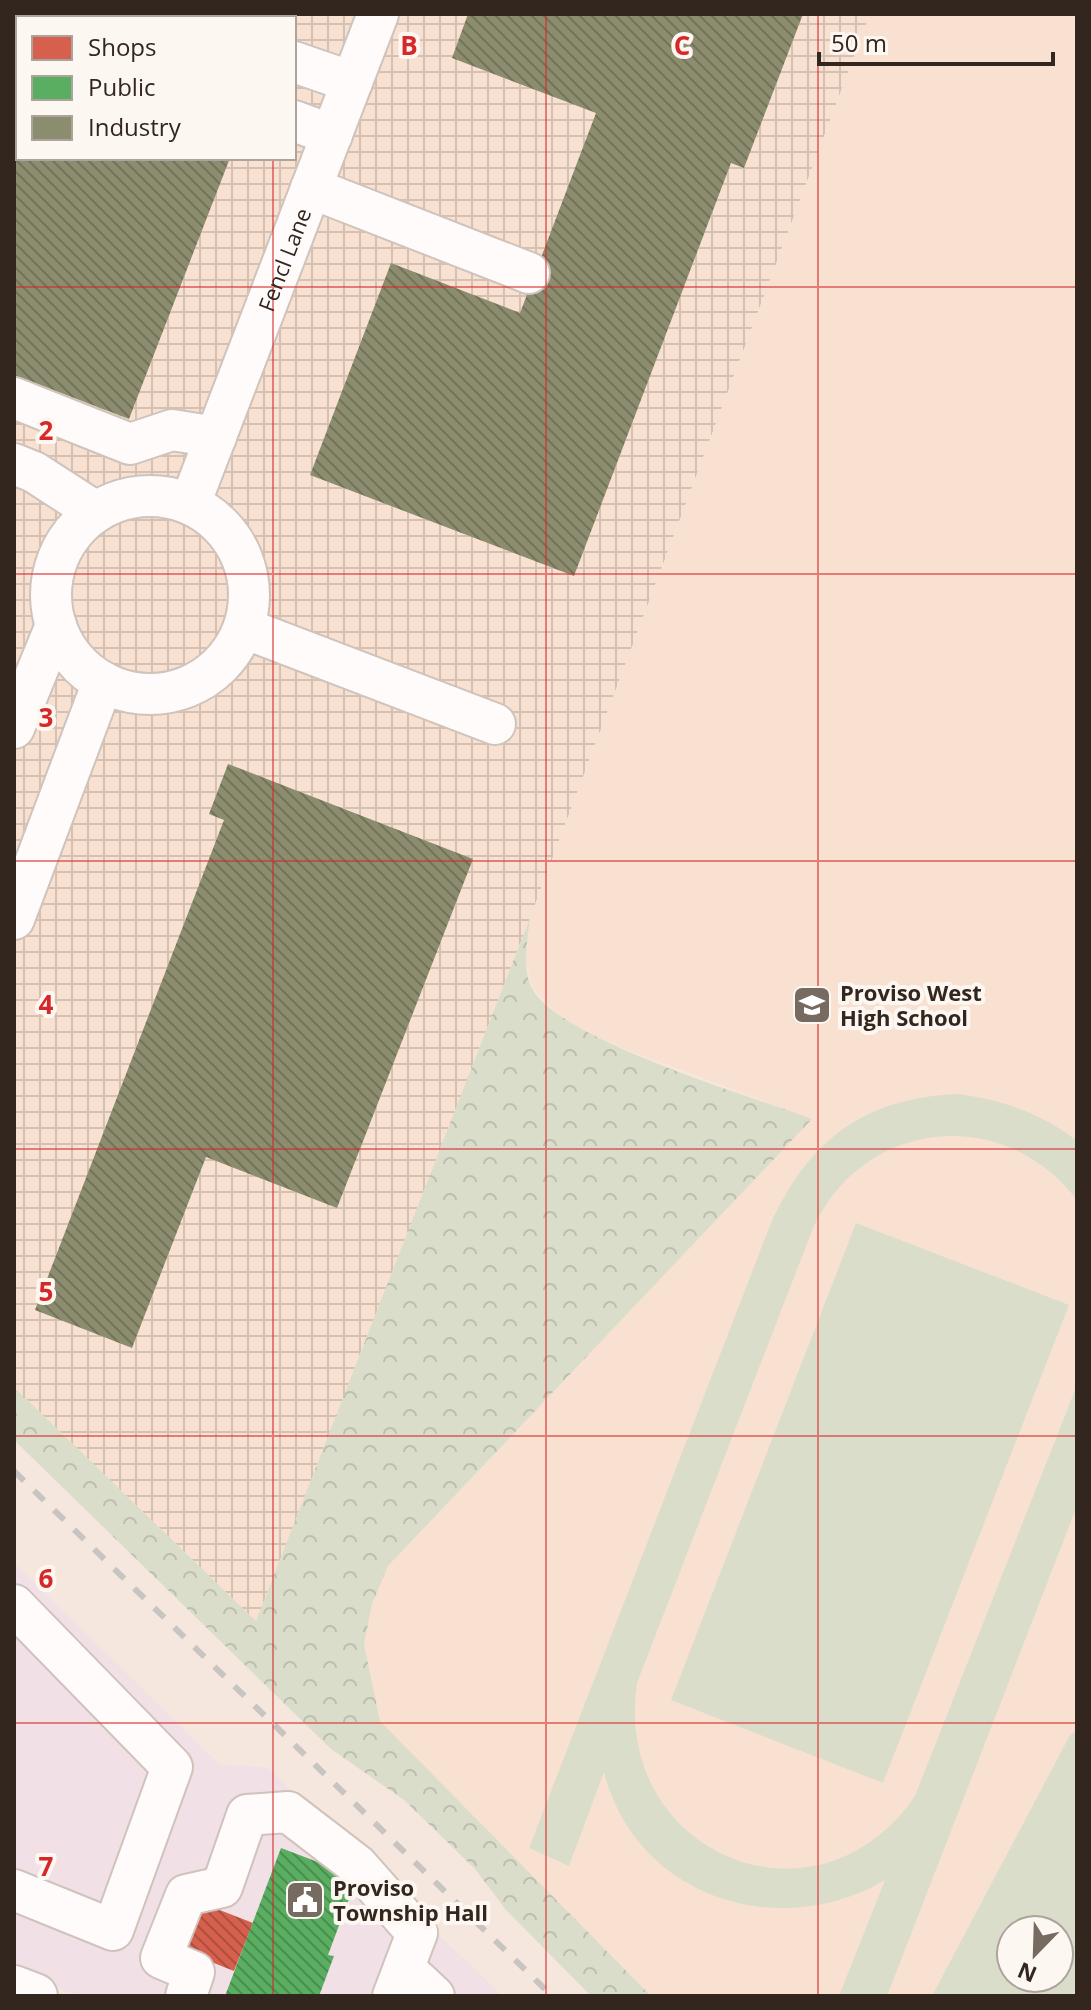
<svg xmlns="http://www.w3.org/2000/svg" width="1091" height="2010" font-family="'Open Sans',sans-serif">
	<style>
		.commercial { fill: #f1e0e5 }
		.industrial { fill: url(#industrial-grid); fill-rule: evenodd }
		.built { fill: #f8e1d1; fill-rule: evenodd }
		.grass { fill: #dbddcb; fill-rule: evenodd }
		.forest { fill: url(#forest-crowns) }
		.shops { fill: url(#shops-back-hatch) }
		.public { fill: url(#public-back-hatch) }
		.industry { fill: url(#industry-back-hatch) }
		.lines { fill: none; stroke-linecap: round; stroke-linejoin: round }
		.minor-casing { stroke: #cfc3bb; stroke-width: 44 }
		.major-casing { stroke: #cfc3bb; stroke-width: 48 }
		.minor { stroke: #fefbfa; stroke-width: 40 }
		.major { stroke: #fefbfa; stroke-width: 44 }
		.rail { stroke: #c8c4c1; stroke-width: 6; stroke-dasharray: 14 14; stroke-linecap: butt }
		.grid { fill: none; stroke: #d62828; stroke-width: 2; stroke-opacity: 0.55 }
		.labels { text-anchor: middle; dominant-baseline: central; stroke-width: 8; stroke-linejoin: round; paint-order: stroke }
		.street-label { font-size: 22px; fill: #32261e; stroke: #fdf7f2 }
		.poi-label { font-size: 22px; font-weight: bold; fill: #32261e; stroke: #fdf7f2; text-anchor: start }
		.grid-label { font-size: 26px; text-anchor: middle; font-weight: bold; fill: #d62828; stroke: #fdf7f2; stroke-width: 8; stroke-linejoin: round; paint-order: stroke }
	</style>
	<defs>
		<pattern id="industrial-grid" width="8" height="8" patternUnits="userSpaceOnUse" patternTransform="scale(2)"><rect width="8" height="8" fill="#f8e1d1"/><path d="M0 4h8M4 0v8" fill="none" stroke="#d5c1b3"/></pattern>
		<pattern id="forest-crowns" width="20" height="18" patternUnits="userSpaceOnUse" patternTransform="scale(2)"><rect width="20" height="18" fill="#dbddcb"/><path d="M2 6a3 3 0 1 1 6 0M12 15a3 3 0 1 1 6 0" fill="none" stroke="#bcbeae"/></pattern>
		<pattern id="shops-back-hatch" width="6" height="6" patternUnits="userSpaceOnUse" patternTransform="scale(2)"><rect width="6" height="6" fill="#d6604d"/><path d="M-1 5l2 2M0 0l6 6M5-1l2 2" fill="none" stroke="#ae4f3f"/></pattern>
		<pattern id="public-back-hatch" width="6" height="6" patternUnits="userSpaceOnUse" patternTransform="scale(2)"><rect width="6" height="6" fill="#5aae61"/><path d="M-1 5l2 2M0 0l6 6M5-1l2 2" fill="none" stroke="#4b8d4f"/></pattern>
		<pattern id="industry-back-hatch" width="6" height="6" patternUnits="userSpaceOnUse" patternTransform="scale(2)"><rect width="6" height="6" fill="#8c8c6e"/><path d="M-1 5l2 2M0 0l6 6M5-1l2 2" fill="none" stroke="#73725a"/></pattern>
	</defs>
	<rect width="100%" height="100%" fill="#f5e7de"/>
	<path class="commercial" d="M14,1563L219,1764L268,1768L502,1996H79L14,1971Z"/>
	<path class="industrial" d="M14,14H870L530,918L256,1622L14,1387ZM18,18H294V158H18Z"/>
	<path class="built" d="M870,14H1077V1996H651L380,1721L364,1644L372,1604L388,1566L812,1119L604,1041L563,1020L533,989L526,962L530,918ZM1011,1930H1059V1978H1011Z"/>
	<g class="grass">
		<path d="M958,1094C1003,1100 1041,1113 1077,1141V1200C1002,1101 856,1120 810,1236L637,1683C612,1853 816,1940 915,1796L1077,1385V1506L887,1996H839L885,1880C778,1943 636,1897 604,1772L569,1866L529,1848L771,1223C810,1139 864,1098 958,1094Z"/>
		<path d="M856,1223L1069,1305L883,1783L671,1700Z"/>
		<path d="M1077,1730V1996H932L1070,1735ZM1011,1930H1059V1978H1011Z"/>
	</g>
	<path class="forest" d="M530,918C528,940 521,970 533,990C563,1041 751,1096 812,1119L388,1566L372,1604L364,1644L380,1721L651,1996H591L506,1910L475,1869L404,1800L331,1749L14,1440V1387L256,1621Z"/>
	<path class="shops" d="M194,1900L253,1923L234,1971L176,1948Z"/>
	<path class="public" d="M281,1848L357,1877L328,1955L334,1956L319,1996H225Z"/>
	<g class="industry">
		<path d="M215,14H281L280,18H225Z"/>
		<path d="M468,14H803L744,168L731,163L574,576L310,475L391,263L520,313L596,113L452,58Z"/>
		<path d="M14,34L18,36V158H230L129,419L14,375Z"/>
		<path d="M228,764L473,859L337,1208L206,1157L132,1348L35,1310L224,820L209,814Z"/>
	</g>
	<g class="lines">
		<g class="minor-casing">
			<g id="minor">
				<path d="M15,14L25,18"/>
				<path d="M166,14L176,18"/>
				<path d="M294,62L352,82"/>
				<path d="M294,121L332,135"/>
				<path d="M311,188L529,273"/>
				<path d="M14,398L130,444L172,430L216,437"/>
				<path d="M14,464L34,472L96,512"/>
				<circle cx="150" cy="595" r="99"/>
				<path id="s1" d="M190,504L378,14"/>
				<path d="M244,628L495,724"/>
				<path d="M14,728L56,625"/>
				<path d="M14,919L103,682"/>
				<path d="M14,1605L172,1767L113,1930L14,1890"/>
				<path d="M404,1968L434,1996"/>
				<path d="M186,1996L194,1972L161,1958L186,1895L222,1887L247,1815L288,1812L357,1865L417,1933L393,1996"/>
			</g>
		</g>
		<g class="major-casing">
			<path id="major" d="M14,1988L35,1996"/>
		</g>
		<use href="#minor" class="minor"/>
		<use href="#major" class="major"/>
		<path class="rail" d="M14,1471L552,1996"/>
	</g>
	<path class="grid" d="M273,14V18M546,14V1996M818,14V1996M273,158V1996M14,287H1077M14,574H1077M14,861H1077M14,1149H1077M14,1436H1077M14,1723H1077"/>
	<defs>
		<g id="school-square" transform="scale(2)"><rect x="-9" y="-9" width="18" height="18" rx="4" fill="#766a61" stroke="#fdf7f2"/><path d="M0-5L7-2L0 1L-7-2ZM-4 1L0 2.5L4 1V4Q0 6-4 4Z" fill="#fff"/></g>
		<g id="civic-square" transform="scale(2)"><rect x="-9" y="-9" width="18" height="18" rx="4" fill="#766a61" stroke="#fdf7f2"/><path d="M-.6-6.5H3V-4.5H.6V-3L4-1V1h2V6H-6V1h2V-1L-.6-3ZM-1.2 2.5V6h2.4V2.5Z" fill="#fff"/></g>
	</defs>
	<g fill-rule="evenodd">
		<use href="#school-square" x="812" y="1005"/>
		<use href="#civic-square" x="305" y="1900"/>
	</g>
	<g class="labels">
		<g class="street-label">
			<text stroke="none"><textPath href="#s1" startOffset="262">Fencl Lane</textPath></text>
		</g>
		<g class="poi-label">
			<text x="840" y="992">Proviso West<tspan x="840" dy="25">High School</tspan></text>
			<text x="333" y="1887">Proviso<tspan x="333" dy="25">Township Hall</tspan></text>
		</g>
	</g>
	<g class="grid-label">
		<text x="409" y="55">B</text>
		<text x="682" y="55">C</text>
		<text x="46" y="440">2</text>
		<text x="46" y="727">3</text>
		<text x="46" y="1014">4</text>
		<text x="46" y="1301">5</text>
		<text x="46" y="1588">6</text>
		<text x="46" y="1876">7</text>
	</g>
	<rect width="1091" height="2010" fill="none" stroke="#32261e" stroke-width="32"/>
	<rect x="16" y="16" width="280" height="144" fill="#fdf7f2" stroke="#aca39d" stroke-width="2"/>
	<rect x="32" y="36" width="40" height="24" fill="#d6604d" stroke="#aca39d" stroke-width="2"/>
	<text x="88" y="56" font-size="24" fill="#32261e">Shops</text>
	<rect x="32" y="76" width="40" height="24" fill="#5aae61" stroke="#aca39d" stroke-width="2"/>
	<text x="88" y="96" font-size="24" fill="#32261e">Public</text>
	<rect x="32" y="116" width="40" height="24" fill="#8c8c6e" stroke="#aca39d" stroke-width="2"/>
	<text x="88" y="136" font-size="24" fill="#32261e">Industry</text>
	<g transform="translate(1035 1954) rotate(203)"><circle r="38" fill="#fdf7f2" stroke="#aca39d" stroke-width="2"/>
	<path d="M0-6L14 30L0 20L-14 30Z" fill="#766a61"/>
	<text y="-12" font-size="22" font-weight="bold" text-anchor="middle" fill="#32261e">N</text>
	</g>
	<path d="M819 52v12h234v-12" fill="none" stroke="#32261e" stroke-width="4"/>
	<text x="831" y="52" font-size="24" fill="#32261e" stroke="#fdf7f2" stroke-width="6" paint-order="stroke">50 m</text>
</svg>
